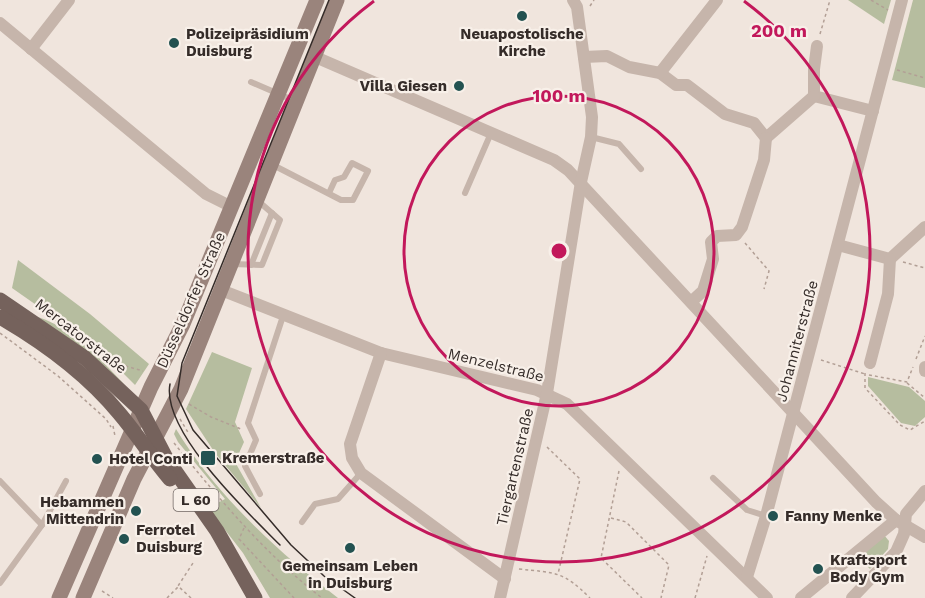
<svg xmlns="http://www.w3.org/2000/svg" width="925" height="598" font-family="'Work Sans',sans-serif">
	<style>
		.green { fill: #b6bd9f }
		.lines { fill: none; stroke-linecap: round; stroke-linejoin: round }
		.path { stroke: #b29f95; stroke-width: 1.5; stroke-dasharray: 3 3; stroke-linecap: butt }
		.service { stroke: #c6b5ab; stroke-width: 6 }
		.minor { stroke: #c6b5ab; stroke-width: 12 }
		.secondary { stroke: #9a847c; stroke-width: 15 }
		.primary { stroke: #75625c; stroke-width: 15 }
		.tram { stroke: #352c29; stroke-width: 1.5 }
		.ring { fill: none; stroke: #c2185b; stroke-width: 3 }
		.poi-dot { fill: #235251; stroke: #f8f0e9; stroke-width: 2 }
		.labels { text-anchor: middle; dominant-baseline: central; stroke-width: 4.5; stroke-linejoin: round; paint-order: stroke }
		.shield { fill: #f8f0e9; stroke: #706763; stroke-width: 1.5 }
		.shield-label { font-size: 14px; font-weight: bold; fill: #352c29 }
		.poi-label { font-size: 15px; font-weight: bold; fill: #352c29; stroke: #f8f0e9; text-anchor: start }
		.street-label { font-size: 15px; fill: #352c29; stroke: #f8f0e9 }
		.centre { fill: #c2185b; stroke: #f8f0e9; stroke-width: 3 }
		.ring-label { font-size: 18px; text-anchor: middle; font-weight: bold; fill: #c2185b; stroke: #f8f0e9; stroke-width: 4.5; stroke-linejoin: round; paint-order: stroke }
	</style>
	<rect width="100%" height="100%" fill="#f0e5dd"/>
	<g class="green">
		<path d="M848,0H891L884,24Z"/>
		<path d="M913,0H925V88L892,80Z"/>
		<path d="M18,260L90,314L149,364L135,385L80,330L60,315L42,309L12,288Z"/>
		<path d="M38,317C76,330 98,357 125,385Z"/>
		<path d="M212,352L252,368L235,422L244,442L235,462L261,508L215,453L186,409Z"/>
		<path d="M868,377L909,387L925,401V417L915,426L901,423L868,386Z"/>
		<path d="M176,429C216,495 277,551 338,598H270L243,553L208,508L225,499L178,442L174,434Z"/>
		<path d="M884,535L889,541L888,549L870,569L858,557Z"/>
	</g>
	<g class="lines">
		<g class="path">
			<path d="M871,0L888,10"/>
			<path d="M590,6L594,0"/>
			<path d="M820,34L830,0"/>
			<path d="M897,70L925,78"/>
			<path d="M745,243L769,271L764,289"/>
			<path d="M903,262L925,268"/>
			<path d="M48,316L68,326L93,347"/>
			<path d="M0,333L58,376L106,419L111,427"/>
			<path d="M916,359L925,336"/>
			<path d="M821,360L865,374"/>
			<path d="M108,361L143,371"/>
			<path d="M865,373V388L900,425L910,430L925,421"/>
			<path d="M869,375L907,382L913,367"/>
			<path d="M907,383L925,398"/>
			<path d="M189,404L211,417L241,429"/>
			<path d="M180,419L189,434"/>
			<path d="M113,426L115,436"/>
			<path d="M174,443C219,499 265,554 322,598"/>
			<path d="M547,447L580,479L558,574"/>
			<path d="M619,471L601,558L642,598"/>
			<path d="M611,518L626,522L669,565L661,598"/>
			<path d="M244,528L239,539L294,598"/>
			<path d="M519,569C556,573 563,571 590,598"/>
			<path d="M102,591L113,598"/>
			<path d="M167,598L178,587"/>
			<path d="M191,598L178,586L193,563"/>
			<path d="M695,598L707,556"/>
		</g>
		<g class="service">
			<path d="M251,82L295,101"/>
			<path d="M591,137L619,144L641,169"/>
			<path d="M273,165L341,200H353L368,171L352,163L344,177L335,180L329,193"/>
			<path d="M465,193L491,133"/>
			<path d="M231,264L262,265L280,220L257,200"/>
			<path d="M251,265L272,213"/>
			<path d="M713,478L747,510L766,516"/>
			<path d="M0,481L42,525L0,583"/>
			<path d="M260,494L245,466L256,440L248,423L283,316"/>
			<path d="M302,522L315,504L338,499L361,473"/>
			<path d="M42,525L66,481"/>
		</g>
		<g class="minor">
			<path d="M0,23L206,194L232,207"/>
			<path d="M31,49L69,0"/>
			<path d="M313,56L554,160L568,170L876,502L896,520L925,537"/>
			<path d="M584,57L607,56L629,67L660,73L676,85H687L725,114L754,123L766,138"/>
			<path d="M660,73L717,0"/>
			<path d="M814,96L873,111"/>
			<path d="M814,96V69L817,46"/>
			<path d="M766,138L814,96"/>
			<path d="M838,245L890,259L925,227"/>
			<path d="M221,290L381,353L537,390L567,404L767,598"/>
			<path d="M691,302L703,291L713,259L711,242L717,236L736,235L742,227L764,160L766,138"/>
			<path d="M381,353L350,444L352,458L361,473L505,579"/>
			<path d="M870,363L888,294L890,259"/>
			<path d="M925,367V371"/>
			<path d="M747,577L766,516L902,0"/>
			<path d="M500,598L547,393L581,182L591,137L592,117L577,7L573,0"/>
			<path d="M801,598L896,520"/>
			<path d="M852,598L896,552L904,534L906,514L925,491"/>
		</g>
		<g class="secondary">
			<path d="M59,598L151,387L183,324L317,0"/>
			<path d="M83,598L134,479L181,389L337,0"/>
		</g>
		<g class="primary">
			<path d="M0,300L85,358L141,410L166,458L217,531L255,598"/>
			<path d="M0,317C43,342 87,374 119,413C137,434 152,458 170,479"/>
		</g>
		<g class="tram">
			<path d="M329,0L182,363L177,396L193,430L291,545L324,576L355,598"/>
			<path d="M170,384C161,431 248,513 280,545"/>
		</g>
	</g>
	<g class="ring">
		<circle cx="559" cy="251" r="155"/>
		<path d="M744 1A311 311 0 1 1 374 1"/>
	</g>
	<g class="poi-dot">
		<circle cx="522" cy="16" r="6"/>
		<circle cx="174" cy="43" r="6"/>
		<circle cx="459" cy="86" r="6"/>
		<rect x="200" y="450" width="16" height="16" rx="3"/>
		<circle cx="97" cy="459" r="6"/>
		<circle cx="136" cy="511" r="6"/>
		<circle cx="773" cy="516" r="6"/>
		<circle cx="124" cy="539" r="6"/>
		<circle cx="350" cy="548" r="6"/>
		<circle cx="818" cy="569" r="6"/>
	</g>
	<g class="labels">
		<rect class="shield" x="173.5" y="489" width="45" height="22" rx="4.5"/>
		<g class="shield-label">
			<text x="196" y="500">L 60</text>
		</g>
		<g class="poi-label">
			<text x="186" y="34">Polizeipräsidium<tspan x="186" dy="17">Duisburg</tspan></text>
			<text x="522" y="34" text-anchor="middle">Neuapostolische<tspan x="522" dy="17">Kirche</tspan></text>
			<text x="447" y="86" text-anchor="end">Villa Giesen</text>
			<text x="222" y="458">Kremerstraße</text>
			<text x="109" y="459">Hotel Conti</text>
			<text x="124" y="502" text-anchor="end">Hebammen<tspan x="124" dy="17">Mittendrin</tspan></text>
			<text x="785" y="516">Fanny Menke</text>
			<text x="136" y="530">Ferrotel<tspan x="136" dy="17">Duisburg</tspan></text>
			<text x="830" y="560">Kraftsport<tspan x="830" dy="17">Body Gym</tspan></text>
			<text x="350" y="566" text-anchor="middle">Gemeinsam Leben<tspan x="350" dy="17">in Duisburg</tspan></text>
		</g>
		<g class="street-label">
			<text transform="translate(191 300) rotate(-66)">Düsseldorfer Straße</text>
			<text transform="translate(81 336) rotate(38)">Mercatorstraße</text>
			<text transform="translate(797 341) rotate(-75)">Johanniterstraße</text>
			<text transform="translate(496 365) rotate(14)">Menzelstraße</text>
			<text transform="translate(515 467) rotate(-77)">Tiergartenstraße</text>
		</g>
	</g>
	<circle cx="559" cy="251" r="9" class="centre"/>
	<g class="ring-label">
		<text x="779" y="37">200 m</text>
		<text x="559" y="102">100 m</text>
	</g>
</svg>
